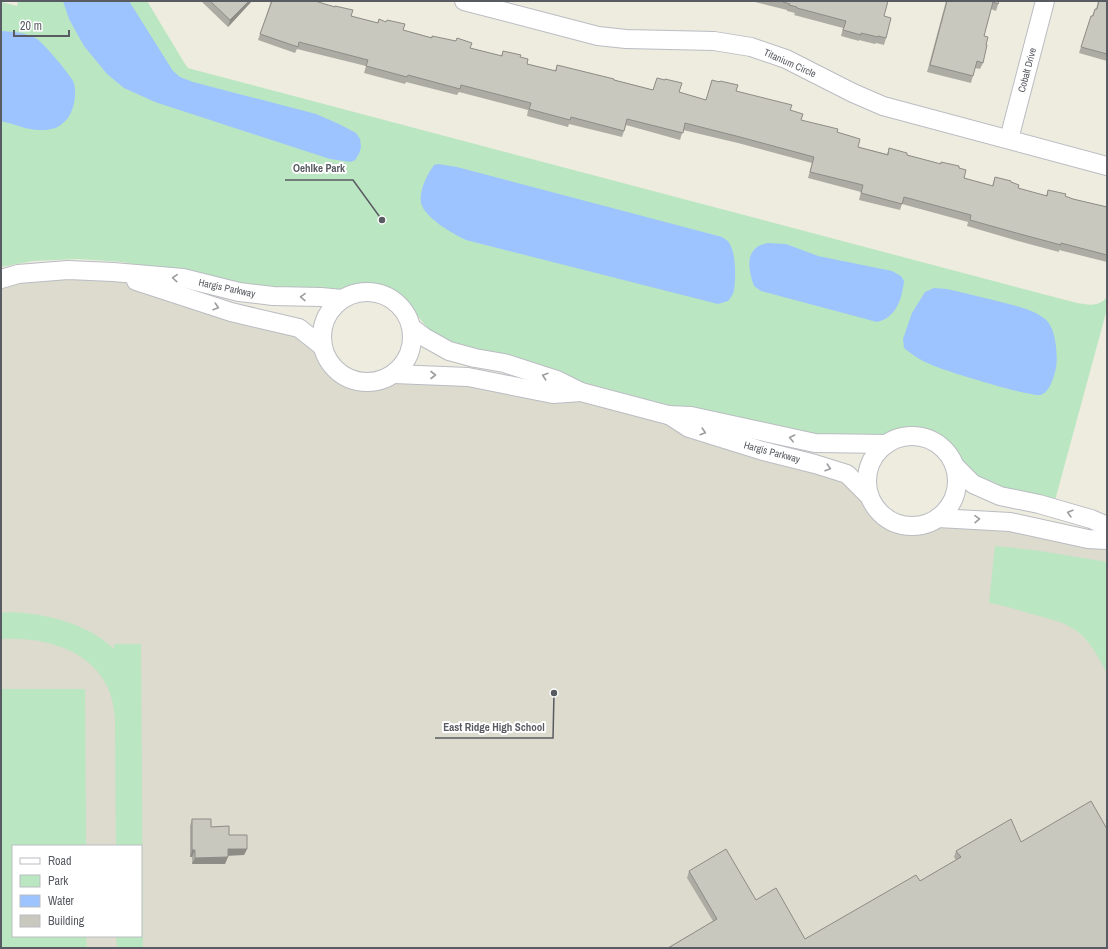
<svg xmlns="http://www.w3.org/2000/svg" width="1108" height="949" font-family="'Archivo Narrow',sans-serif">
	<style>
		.education { fill: #dcdbce; fill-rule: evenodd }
		.green { fill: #bae6c1 }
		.water { fill: #9dc4ff }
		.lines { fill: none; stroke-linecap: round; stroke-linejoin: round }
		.minor-casing { stroke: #babcc2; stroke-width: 20 }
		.minor { stroke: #fff; stroke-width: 18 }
		.wall { fill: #adaca4 }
		.shaded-wall { fill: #8d8c86 }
		.building { fill: #c9c8bf; stroke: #8d8c86 }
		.oneway { stroke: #9b9da0 }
		.labels { text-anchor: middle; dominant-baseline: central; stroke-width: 4; stroke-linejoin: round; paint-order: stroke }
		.street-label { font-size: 10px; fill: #585b61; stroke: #fff }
		.leader { fill: none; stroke: #585b61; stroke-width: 1.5 }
		.callout-dot { fill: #585b61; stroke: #fff; stroke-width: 1.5 }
		.callout-label { font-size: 11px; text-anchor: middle; font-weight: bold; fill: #585b61; stroke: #fff; stroke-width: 4; stroke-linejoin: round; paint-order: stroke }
	</style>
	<rect width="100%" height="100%" fill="#edecdf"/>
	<path class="education" d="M113,272L231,312L323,347L327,357L332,365L338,371L351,379L367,382L380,380L388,377L581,392L815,464L870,497L877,510L889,520L900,524L910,526L925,524L938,518L1107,540V948H1V279ZM13,846H141V936H13Z"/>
	<g class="green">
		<path d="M18,1H147L185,64L188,68L195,70L1077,303C1089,305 1099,307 1107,297V309L1054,504L986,484L963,463L948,443L935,434L925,431L910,430L878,435L832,437L688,410L581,382L513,359L459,347L429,330L404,299L393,291L385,288L368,285L337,290L288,292L122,262L78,259L33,261L1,267V2L17,6Z"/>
		<path d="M995,546L1034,550L1107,562V673C1084,629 1076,625 1028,613C1015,609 1002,605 989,603Z"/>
		<path d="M11,612C48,614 86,623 114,649V644H141L143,948H117L116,936H141V846H116L115,717C111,656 54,636 1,639V613Z"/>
		<path d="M1,689H85L86,846H13V936H86L87,948H1Z"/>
	</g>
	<g class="water">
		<path d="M63,1H129L173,71L180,77L193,82L316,114L339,124L356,133L360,139L361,147L359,154L355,160L351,162L330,159L155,102L124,88L107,74L84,46L69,19Z"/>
		<path d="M1,31C13,32 26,32 37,39C45,45 68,72 73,81C78,93 74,115 63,123C58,128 50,130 43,130C29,131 14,124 1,121Z"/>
		<path d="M438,164L457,167L722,237C724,239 728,240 729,243C736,252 736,279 734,290C733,294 731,298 728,301L718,304L466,240C453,234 425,218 421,203C419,190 427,175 434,165Z"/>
		<path d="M768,243L786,244L818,256L892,271L901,276L904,281C902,299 896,318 877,322L761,291L754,286C750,274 745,257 756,248C759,245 764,244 768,243Z"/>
		<path d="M934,288L947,289C964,293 981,297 997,301C1014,306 1031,308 1045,319C1056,327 1058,355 1056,368C1054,376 1050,393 1040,395C1030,397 945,371 932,365C922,361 912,355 904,348L903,339L912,313L925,292Z"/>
	</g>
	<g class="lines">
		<g class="minor-casing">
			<g id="minor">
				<path d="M464,1L598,36L626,39L714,41L751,47L786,59L853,93L883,106L1107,166"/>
				<path d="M1009,139L1045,1"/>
				<path d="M1,279L18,274L68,270L113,272L183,278L239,292L273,296L321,297L342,299"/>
				<path d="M136,281L231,312L299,328L323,347"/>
				<circle cx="367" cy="337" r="45"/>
				<path d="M412,328L424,337L449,351L475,358L504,363L557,380L581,392L668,415L691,416L815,443L887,444"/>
				<path d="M394,374L468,377L553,394L581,392"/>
				<path d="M669,415L689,428L763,451L815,464L847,474L870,497"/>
				<circle cx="912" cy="481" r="45"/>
				<path d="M954,465L973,484L1000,496L1039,504L1091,519L1107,526"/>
				<path d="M938,518L1010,522L1088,539L1107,540"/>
			</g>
		</g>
		<use href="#minor" class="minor"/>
	</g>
	<g class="wall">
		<path d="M201,1H252L228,27Z"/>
		<path d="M271,1L351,16L377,23L379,19L403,30L501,56L503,51L520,57L527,64L555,71L557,65L653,90L657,78L679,92L706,100L712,80L736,91L790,110L801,120L837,132L858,147L887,154L889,148L907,155L940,164L959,168L964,178L992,186L995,177L1011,182L1018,188L1046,196L1048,190L1073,199L1107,207V262L1059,250V252L1018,241L967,226L968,222L902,204L900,210L859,200L861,192L808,178L812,163L738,143L683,130L680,140L626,125L622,137L569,124L568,127L527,116L528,110L459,92L457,95L406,82L405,84L364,73L366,66L297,49L295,53L258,40Z"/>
		<path d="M751,1H888L884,16L886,38L884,45L876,43L875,44L859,40V41L841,36L843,28L794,15L795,13L787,11V10Z"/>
		<path d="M946,1H999L996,11L991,9L984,36L986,45L983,63L980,69L975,68L971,83L927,72Z"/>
		<path d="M1098,1H1107V61L1079,53L1091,16H1092L1095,9H1096Z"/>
		<path d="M192,819L211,827L229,835L247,849L244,855H228L225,864H192V857H190V826Z"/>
		<path d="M1021,842L1107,948H668L713,921L687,878L689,871L756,900L805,939L920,881L956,860L954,857L956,851Z"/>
	</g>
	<g class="shaded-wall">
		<path d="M249,1H252L228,27L230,20Z"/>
		<path d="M228,849H247L244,855L225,856Z"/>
		<path d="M192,850H195L192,857H190Z"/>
		<path d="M228,857L225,864H192L195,858Z"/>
	</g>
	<g class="building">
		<path d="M210,1H249L230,20Z"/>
		<path d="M272,1H315L335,7V6L353,10L351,16L378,23L379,19L386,22L387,20L405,24L403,30L432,38V36L456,41L457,38L472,43L470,48L502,56L503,51L521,55L520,57L528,59L527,64L556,71L557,65L614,79V80L653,90L657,78L665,80V79L682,83L679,92L706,100L712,80L719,82L720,81L738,85L736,91L792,105L790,110L803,114L801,120L838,129L837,132L860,139L858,147L888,155L889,148L907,153V155L941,164V162L959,166V168L966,170L964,178L993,186L995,177L1011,181V182L1019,185L1018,188L1047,196L1048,190L1066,194L1065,196L1073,199L1107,207V255L1061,243V245L1020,234L970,220L971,215L904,197L902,204L861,193L863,185L810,172L814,157L740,137L685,123L683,133L627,119L624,131L571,117L570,120L529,109L531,103L461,85L460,89L408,75L407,77L366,66L368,60L299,42L298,47L260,34Z"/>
		<path d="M780,1H888L884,16L891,18L886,38L878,36V37L861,33V35L843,30L846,21L797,8V7L789,5L790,4Z"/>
		<path d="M947,1H999L998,4L993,2L984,36L988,37L986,45H987L983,63L977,61L973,76L930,65Z"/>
		<path d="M1099,1H1107V54L1081,47L1091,16H1093L1095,9H1097Z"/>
		<path d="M1091,801L1107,829V948H668L717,919L689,871L726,849L756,900L776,888L805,939L916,875L920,881L961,857L956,851L1011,819L1021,842Z"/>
		<path d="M192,819H211V827L229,826V835H247V849H228V857L195,858V850H192Z"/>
	</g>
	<defs><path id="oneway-chevron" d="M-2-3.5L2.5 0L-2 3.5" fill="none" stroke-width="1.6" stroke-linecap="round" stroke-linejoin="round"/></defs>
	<g class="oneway">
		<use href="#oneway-chevron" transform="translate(175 278) rotate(-175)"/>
		<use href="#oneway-chevron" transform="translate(303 297) rotate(-179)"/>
		<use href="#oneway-chevron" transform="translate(216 307) rotate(18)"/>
		<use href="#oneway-chevron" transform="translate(433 375)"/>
		<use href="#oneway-chevron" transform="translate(545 376) rotate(-162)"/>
		<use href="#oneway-chevron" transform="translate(703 432) rotate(17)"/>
		<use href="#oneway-chevron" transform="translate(792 438) rotate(-167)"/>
		<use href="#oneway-chevron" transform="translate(828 468) rotate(18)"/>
		<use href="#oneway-chevron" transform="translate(1070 513) rotate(-164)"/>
		<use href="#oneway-chevron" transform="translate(977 519) rotate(-1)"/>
	</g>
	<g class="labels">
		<g class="street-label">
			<text transform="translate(790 63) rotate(24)">Titanium Circle</text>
			<text transform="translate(1027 70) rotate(-75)">Cobalt Drive</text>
			<text transform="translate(227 288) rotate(12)">Hargis Parkway</text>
			<text transform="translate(772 452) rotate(15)">Hargis Parkway</text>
		</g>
	</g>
	<path class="leader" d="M382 220L353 180H285M554 693L553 738H435"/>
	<g class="callout-dot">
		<circle cx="382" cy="220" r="4"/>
		<circle cx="554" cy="693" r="4"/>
	</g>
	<g class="callout-label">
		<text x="319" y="172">Oehlke Park</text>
		<text x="494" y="731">East Ridge High School</text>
	</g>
	<rect width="1108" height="949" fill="none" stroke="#585b61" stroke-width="4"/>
	<rect x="12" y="845" width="130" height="92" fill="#ffffff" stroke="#bcbdc0"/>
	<rect x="20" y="858" width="20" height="6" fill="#ffffff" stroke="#bcbdc0"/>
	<text x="48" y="865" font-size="12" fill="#585b61">Road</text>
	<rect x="20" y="875" width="20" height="12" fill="#bae6c1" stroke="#bcbdc0"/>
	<text x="48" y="885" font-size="12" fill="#585b61">Park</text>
	<rect x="20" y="895" width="20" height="12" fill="#9dc4ff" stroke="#bcbdc0"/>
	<text x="48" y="905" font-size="12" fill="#585b61">Water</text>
	<rect x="20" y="915" width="20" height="12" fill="#c9c8bf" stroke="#bcbdc0"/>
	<text x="48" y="925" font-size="12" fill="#585b61">Building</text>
	<path d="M14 30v6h55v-6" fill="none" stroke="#585b61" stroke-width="2"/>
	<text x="20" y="30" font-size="12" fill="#585b61" stroke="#ffffff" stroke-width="3" paint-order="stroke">20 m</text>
</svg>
